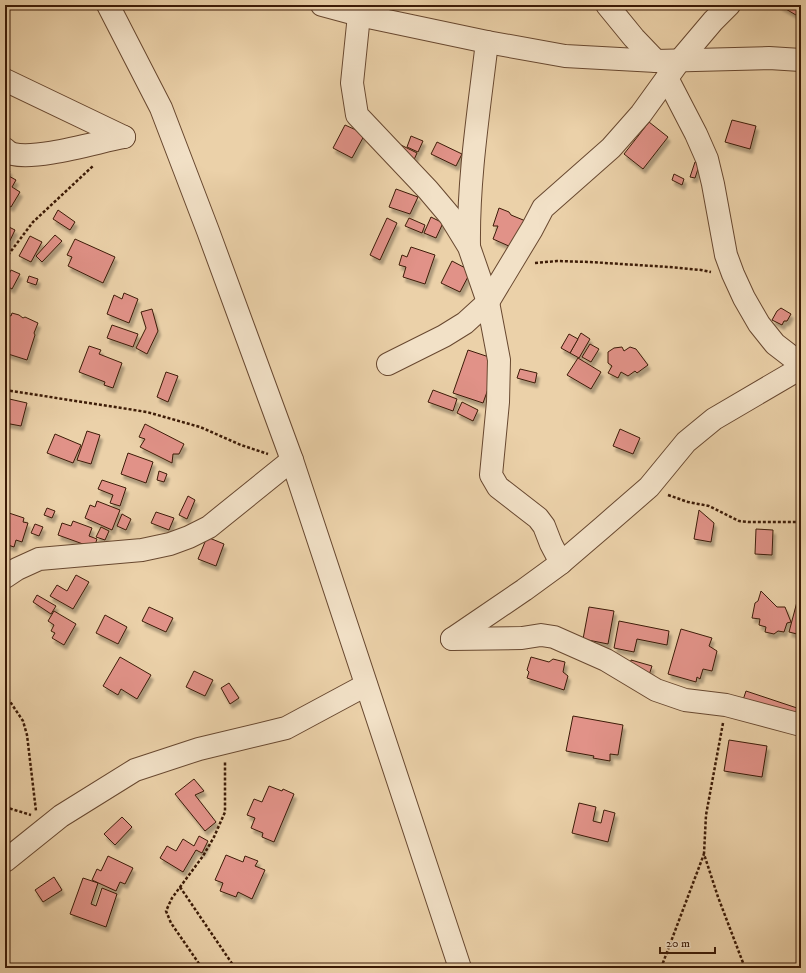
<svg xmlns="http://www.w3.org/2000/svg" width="806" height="973" font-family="'IM FELL DW Pica',serif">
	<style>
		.building { fill: #e19288; stroke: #3c1b07; filter: url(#shadow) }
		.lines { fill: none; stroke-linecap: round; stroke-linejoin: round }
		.minor-casing { stroke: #684830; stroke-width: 24 }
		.path { stroke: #3c1b07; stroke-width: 2.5; stroke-dasharray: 3 2; stroke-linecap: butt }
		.minor { stroke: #f2e1c7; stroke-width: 22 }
	</style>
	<defs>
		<filter id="shadow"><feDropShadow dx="2.5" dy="4.5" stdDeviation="1" flood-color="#0004"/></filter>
	</defs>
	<rect width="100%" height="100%" fill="#ebd1a9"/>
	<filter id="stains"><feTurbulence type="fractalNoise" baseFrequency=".005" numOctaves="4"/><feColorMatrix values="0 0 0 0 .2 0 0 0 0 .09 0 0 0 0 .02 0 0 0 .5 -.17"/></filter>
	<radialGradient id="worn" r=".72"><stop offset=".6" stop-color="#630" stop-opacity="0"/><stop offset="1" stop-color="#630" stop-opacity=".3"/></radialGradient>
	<g class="building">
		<path d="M779,5H801V18Z"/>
		<path d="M732,120L756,126L750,149L725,142Z"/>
		<path d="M649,122L668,137L643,169L624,154Z"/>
		<path d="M345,125L365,134L352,158L333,148Z"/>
		<path d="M411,136L423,141L418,152L407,147Z"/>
		<path d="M437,142L462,154L456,166L431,154Z"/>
		<path d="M397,143L417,153L413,162Z"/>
		<path d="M695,162L700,163L695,178L690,177Z"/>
		<path d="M5,168L10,171L7,175L16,180L12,187L20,192L11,207L5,204Z"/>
		<path d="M674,174L684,179L682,185L672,180Z"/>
		<path d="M396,189L418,197L410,214L389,207Z"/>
		<path d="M499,208L509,212L511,215L528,222L511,247L493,239L498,226H493Z"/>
		<path d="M58,210L75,222L70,230L53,219Z"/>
		<path d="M431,217L443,223L436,238L424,233Z"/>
		<path d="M387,218L397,223L380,260L370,255Z"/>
		<path d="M409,218L425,225L422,233L405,226Z"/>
		<path d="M5,225L15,230L5,251Z"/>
		<path d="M55,235L62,241L42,262L36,256Z"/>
		<path d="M30,236L42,242L31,262L19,256Z"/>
		<path d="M75,239L115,257L103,283L68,266L72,257L67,255Z"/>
		<path d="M411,247L435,255L425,284L403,277L406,267L399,265L402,255L407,257Z"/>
		<path d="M452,261L471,271L460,292L441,283Z"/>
		<path d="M11,270L20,274L12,289L5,285V282Z"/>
		<path d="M29,276L38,279L36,285L27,282Z"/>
		<path d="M124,293L138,299L129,323L107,314L114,295L122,299Z"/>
		<path d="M781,308L791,314L787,321H784L782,325L772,320L777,311Z"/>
		<path d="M152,309L158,331L147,354L136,348L146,328L141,312Z"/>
		<path d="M12,313L19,315L23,318L25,317L38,323L34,333L35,335L27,360L5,353V314L11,316Z"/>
		<path d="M112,325L138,334L133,347L107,338Z"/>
		<path d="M581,333L590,339L579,358L570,353Z"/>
		<path d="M569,334L578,339L570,353L561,348Z"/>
		<path d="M590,344L599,349L591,362L582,357Z"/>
		<path d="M89,346L101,350L99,354L122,363L113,388L104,385L105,382L79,372Z"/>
		<path d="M622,347L624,351L630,347L636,349L648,365L637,373L635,371L628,376L621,372L618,378L608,373L612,366L608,363V352L614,348Z"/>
		<path d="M468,350L504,362L492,378L483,403L453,393Z"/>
		<path d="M578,358L601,372L591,389L567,375Z"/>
		<path d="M520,369L537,373L535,383L517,378Z"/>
		<path d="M166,372L178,376L168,402L157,397Z"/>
		<path d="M433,390L457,399L453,411L428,402Z"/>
		<path d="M5,398L27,403L21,426L5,423Z"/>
		<path d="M462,402L478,410L473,421L457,413Z"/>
		<path d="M145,424L184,444L179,454H173L172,463L140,447L145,439L139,437Z"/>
		<path d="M620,429L640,438L633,454L613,446Z"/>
		<path d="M87,431L100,435L91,464L77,460Z"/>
		<path d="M55,434L81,445L73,463L47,453Z"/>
		<path d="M128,453L153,462L146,483L121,474Z"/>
		<path d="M159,471L167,474L164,482L157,480Z"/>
		<path d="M102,480L126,488L120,506L110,503L113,495L98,489Z"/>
		<path d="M188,496L195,500L187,519L179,515Z"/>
		<path d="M97,501L120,510L112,530L85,518L90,505L95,507Z"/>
		<path d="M47,508L55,511L52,518L44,515Z"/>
		<path d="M699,510L714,523L711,542L694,539Z"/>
		<path d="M6,512L24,518L23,522L28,523L22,542L16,540L14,547L5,544Z"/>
		<path d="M156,512L174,518L169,530L151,523Z"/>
		<path d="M122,514L131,519L126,530L117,526Z"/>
		<path d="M73,521L92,528L89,536L97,539L94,548L58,535L62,523L71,526Z"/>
		<path d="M35,524L43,527L39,536L31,533Z"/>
		<path d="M101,527L109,531L105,540L96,537Z"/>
		<path d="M756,529L773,530L772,555L755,554Z"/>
		<path d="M207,537L224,544L216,566L198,559Z"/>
		<path d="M76,575L89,582L73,609L50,596L57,585L67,591Z"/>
		<path d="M761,591L777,607H785L791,622L787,623L784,632L778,631L774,634L765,632L766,627L759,625L760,619L752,618L755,603L758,601Z"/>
		<path d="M37,595L56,606L51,614L33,602Z"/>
		<path d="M798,598H801V635L789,632Z"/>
		<path d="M149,607L173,618L166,632L142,621Z"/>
		<path d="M589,607L614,611L608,644L583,639Z"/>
		<path d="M54,611L76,624L64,645L52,638L55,633L51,631L54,625L48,621Z"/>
		<path d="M105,615L127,627L118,644L96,633Z"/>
		<path d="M619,621L669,631L667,645L637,639L634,652L614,648Z"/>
		<path d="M681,629L712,638L709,646L717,651L712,671L703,669L700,679L697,677L696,682L668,674Z"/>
		<path d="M120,657L151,675L137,699L121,689L118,695L103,686Z"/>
		<path d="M531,657L549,662L553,659L565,662L563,672L568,676L564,690L527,678L529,672L527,670Z"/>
		<path d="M631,660L652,666L649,675L629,668Z"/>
		<path d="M194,671L213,680L205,696L186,687Z"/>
		<path d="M229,683L239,698L230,704L221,688Z"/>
		<path d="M746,691L800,709L796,720L742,703Z"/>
		<path d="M573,716L623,725L618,755L610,754V761L593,758L594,756L566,751Z"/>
		<path d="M729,740L767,746L762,777L724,771Z"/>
		<path d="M194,779L204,791L195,795L216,822L205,831L175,794Z"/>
		<path d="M269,786L282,791L283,789L294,794L274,842L262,837L263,833L251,828L255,818L247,815L254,799L262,802Z"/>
		<path d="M579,803L596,807L593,821L601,823L604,810L615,813L608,842L572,833Z"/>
		<path d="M122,817L132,827L115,845L104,834Z"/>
		<path d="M199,836L208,841L202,853L196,850L183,872L160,858L167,846L176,851L183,839L194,846Z"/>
		<path d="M226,855L243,862L245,856L258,861L255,866L265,870L252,899L238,892L236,897L220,891L223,883L215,880Z"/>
		<path d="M108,856L133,868L125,884L120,882L116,891L92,880L97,869L101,871Z"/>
		<path d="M54,877L62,890L43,902L35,890Z"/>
		<path d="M83,878L98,883L91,904L96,906L102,888L117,894L106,927L70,914Z"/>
	</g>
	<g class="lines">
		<g class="minor-casing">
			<g id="minor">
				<path d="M108,5L161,108L208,231L292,460L460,968"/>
				<path d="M322,5L359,15L487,42L565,56L656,61L769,58L801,60"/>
				<path d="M607,5L634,38L656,61"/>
				<path d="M359,15L352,83L357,115L428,190L450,216L469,247L488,302L499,360L498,402L491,475L498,487L538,518L544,526L551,544L561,563"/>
				<path d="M667,78L696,134L707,159L713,184L726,255L733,274L744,298L759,324L775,344L801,364"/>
				<path d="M5,80L124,137"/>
				<path d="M5,149C7,151 10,153 13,154C38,160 97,142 124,137"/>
				<path d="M469,246C468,178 479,110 487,42"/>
				<path d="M388,364L444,336L465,323L488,302L532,229L543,208L611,148L641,114L680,60L713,21L729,5"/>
				<path d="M5,577L17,569L39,559L142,550L170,544L189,537L209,527L292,460"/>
				<path d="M452,639L524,590L561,563L603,527L649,487L686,442L714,419L801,368"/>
				<path d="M452,639L522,638L541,635L554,637L606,660L656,690L685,700L726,705L801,725"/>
				<path d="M5,861L61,816L135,770L199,749L286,728L366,685"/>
			</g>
		</g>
		<g class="path">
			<path d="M5,259L33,222L94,165"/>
			<path d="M535,263L557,261L590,262L669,267L701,270L711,272"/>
			<path d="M5,390L147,412L200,427L241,445L268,454"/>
			<path d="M668,495L688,502L709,506L739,521L749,522H801"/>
			<path d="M5,694L23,721L27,735L36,811"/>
			<path d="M723,723L706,815L704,854L718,897L745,968"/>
			<path d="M5,807L31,815"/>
			<path d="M180,887L235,968"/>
			<path d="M202,968L171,923L166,911L172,898L203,856L214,837L225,812V762"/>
			<path d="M661,968L704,854"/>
		</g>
		<use href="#minor" class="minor"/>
	</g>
	<rect width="806" height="973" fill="none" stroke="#ebd1a9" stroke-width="20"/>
	<rect x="6" y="6" width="794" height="961" fill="none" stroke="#3c1b07" stroke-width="2"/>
	<rect x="10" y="10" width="786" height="953" fill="none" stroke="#3c1b07"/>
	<path d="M660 947v6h55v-6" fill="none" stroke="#3c1b07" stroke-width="2"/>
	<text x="666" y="947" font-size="12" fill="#3c1b07" stroke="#f2e1c7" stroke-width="3" paint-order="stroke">20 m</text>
	<rect width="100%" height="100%" filter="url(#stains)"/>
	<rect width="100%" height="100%" fill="url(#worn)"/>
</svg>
